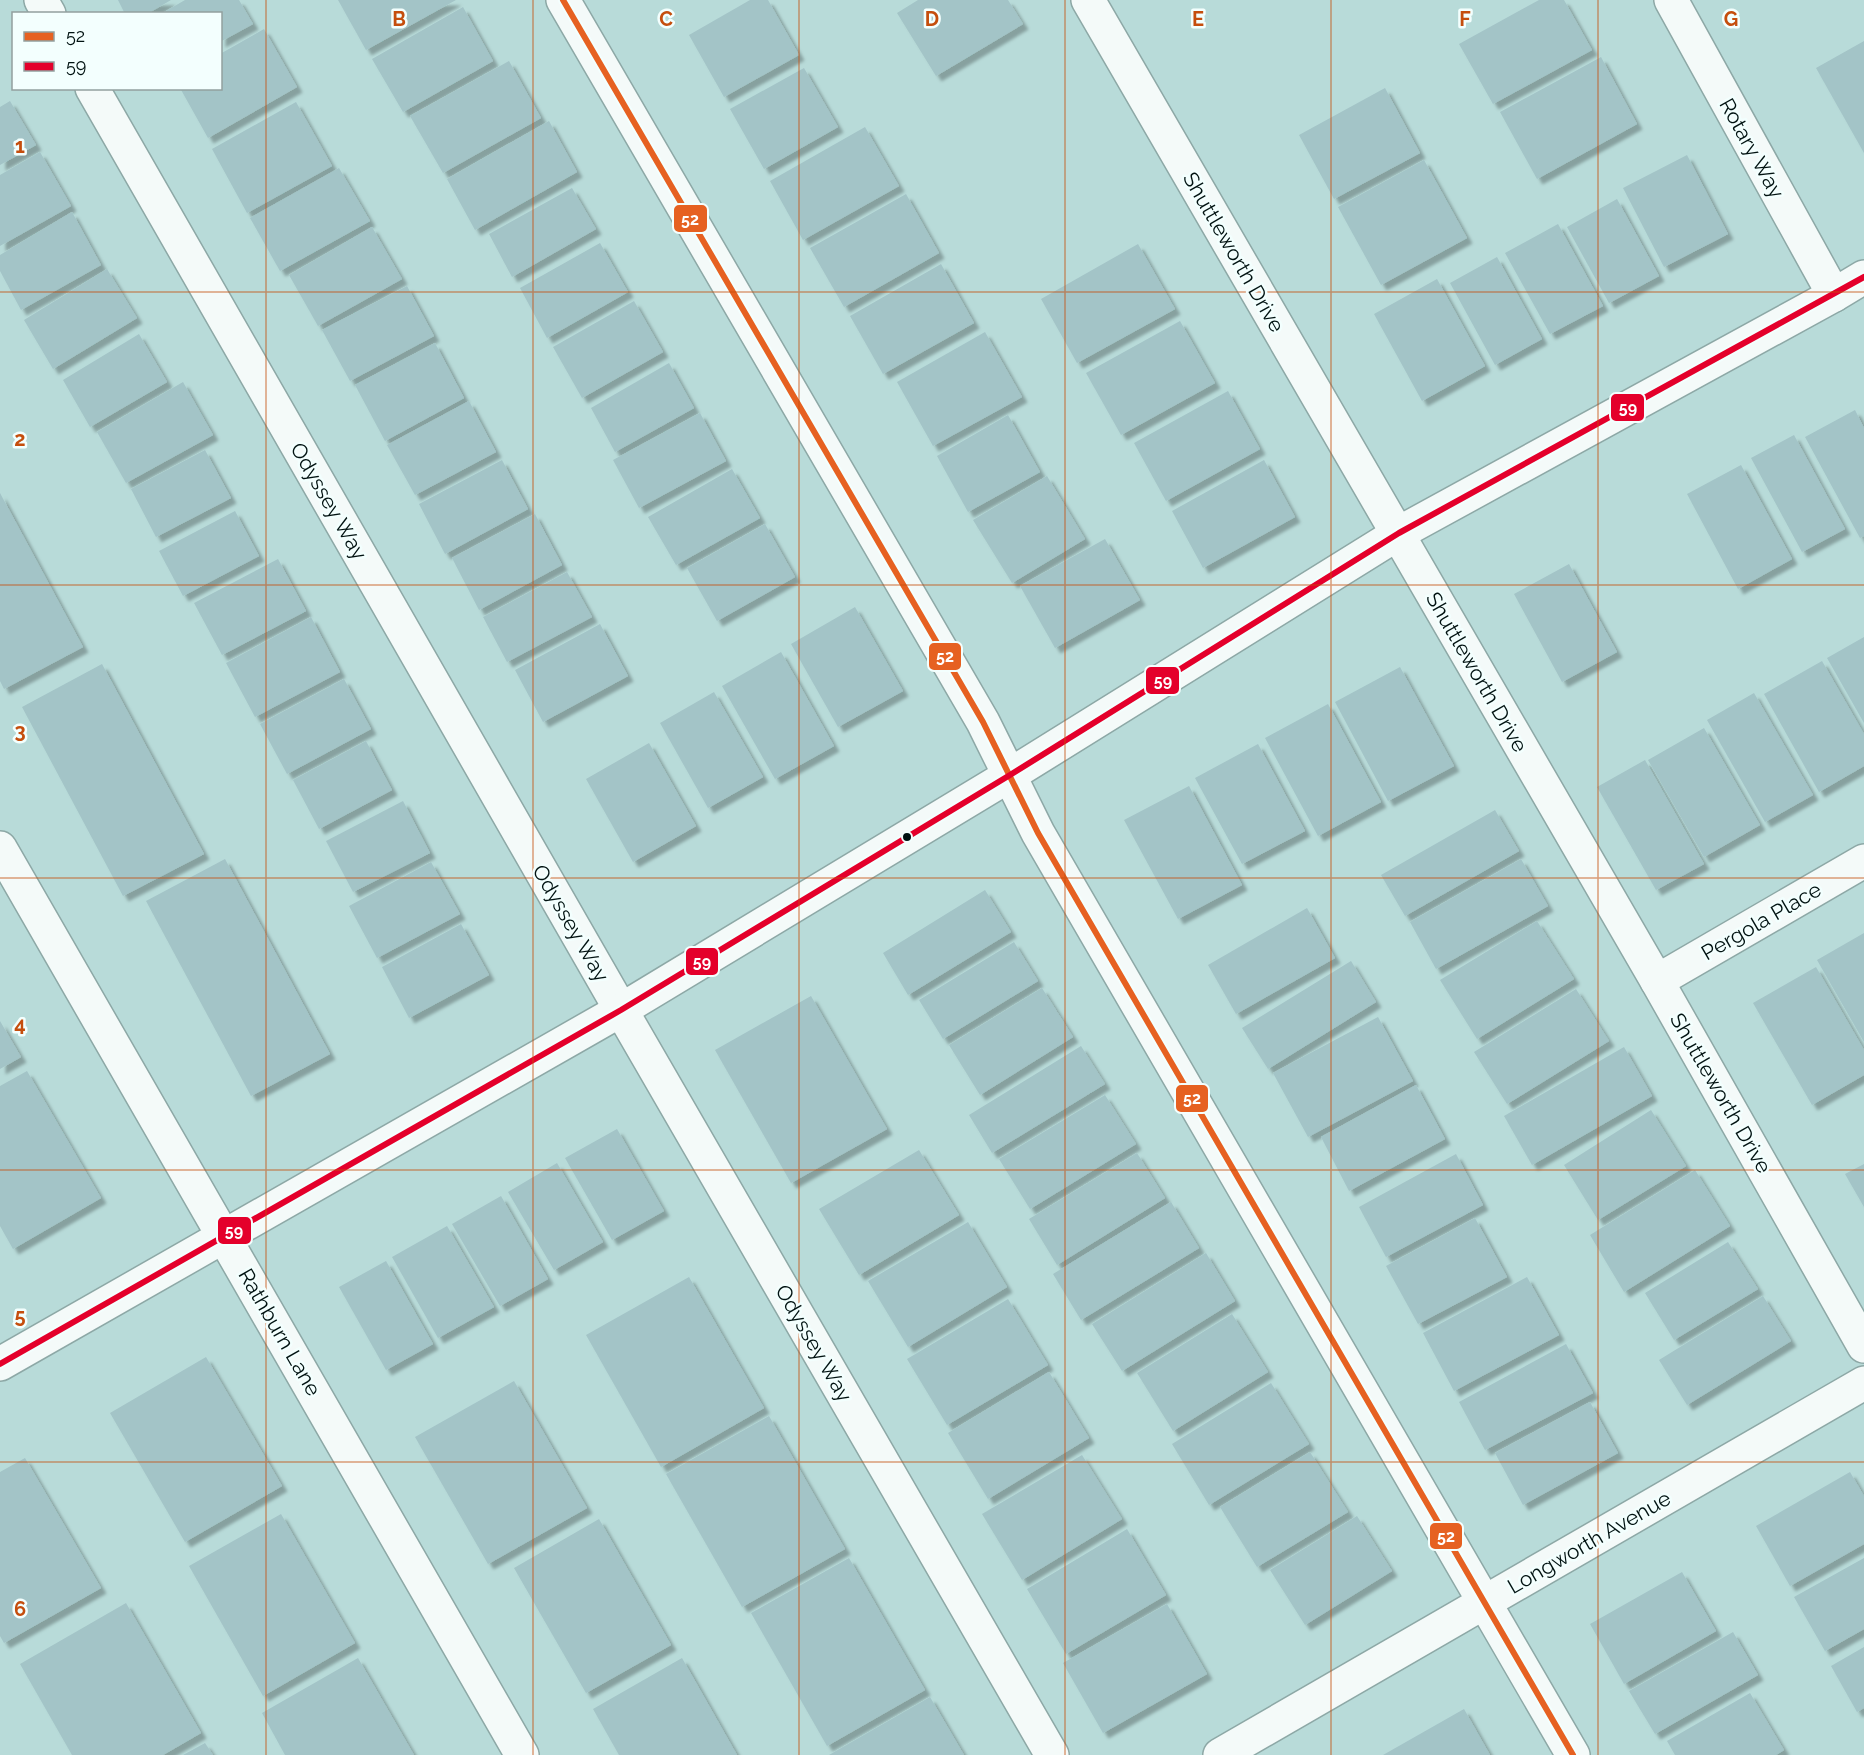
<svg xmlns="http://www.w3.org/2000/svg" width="1864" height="1755" font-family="Raleway,sans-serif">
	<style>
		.building { fill: #a3c4c7; filter: url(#shadow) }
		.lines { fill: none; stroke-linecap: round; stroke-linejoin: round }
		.minor-casing { stroke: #8da8a6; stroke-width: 36 }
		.tertiary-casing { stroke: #8da8a6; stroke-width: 36 }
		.minor { stroke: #f4faf9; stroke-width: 33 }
		.tertiary { stroke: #f4faf9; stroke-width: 33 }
		.bus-1-casing { stroke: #f3fffe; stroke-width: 10 }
		.bus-2-casing { stroke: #f3fffe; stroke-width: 10 }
		.bus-1 { stroke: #e66121; stroke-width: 6 }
		.bus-2 { stroke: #e4002b; stroke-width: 6 }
		.grid { fill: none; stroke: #c54e0d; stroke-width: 1.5; stroke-opacity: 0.55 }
		.bus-dot { fill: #001211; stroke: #f3fffe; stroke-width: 2 }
		.labels { text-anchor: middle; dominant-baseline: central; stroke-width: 5; stroke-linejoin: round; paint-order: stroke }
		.street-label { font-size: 21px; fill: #001211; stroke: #f3fffe }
		.grid-label { font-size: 20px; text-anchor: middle; font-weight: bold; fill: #c54e0d; stroke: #f3fffe; stroke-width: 5; stroke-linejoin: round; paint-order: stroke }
		.line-badge { stroke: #f3fffe; stroke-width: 2 }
		.badge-label { font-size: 16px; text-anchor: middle; font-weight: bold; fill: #fff }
	</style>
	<defs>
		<filter id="shadow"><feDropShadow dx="5.5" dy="5.5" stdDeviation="1.5" flood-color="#0004"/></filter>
	</defs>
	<rect width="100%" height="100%" fill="#b8dbd9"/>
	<g class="building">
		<path d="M118,0H171L147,14H125Z"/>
		<path d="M185,0H239L253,24L220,42V14H161Z"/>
		<path d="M338,0H456L366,50Z"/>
		<path d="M750,0H768L799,55L724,97L689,35Z"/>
		<path d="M918,0H1008L1023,24L936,76L897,13Z"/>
		<path d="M1539,0H1564L1592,50L1493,104L1459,44Z"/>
		<path d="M463,7L493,61L403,112L372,59Z"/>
		<path d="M264,29L297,87L208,138L180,88H220V54Z"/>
		<path d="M1864,41V153L1816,68Z"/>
		<path d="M1601,57L1637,124L1537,179L1500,112Z"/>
		<path d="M509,61L541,118L443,173L410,116Z"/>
		<path d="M804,68L838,127L764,169L730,109Z"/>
		<path d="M1385,88L1420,153L1334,199L1299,135Z"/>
		<path d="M10,101L36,145L0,165V107Z"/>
		<path d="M296,102L332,166L247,213L212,149Z"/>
		<path d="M549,121L577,172L475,230L447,179Z"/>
		<path d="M865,127L899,186L803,240L770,181Z"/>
		<path d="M40,152L71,206L0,246V175Z"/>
		<path d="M1687,155L1728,234L1664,267L1623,188Z"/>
		<path d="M1424,160L1467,238L1381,285L1338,207Z"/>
		<path d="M339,168L370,221L280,271L250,218Z"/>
		<path d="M572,188L596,229L512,277L489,234Z"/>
		<path d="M906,194L939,253L844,307L810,248Z"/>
		<path d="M1617,199L1659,276L1609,303L1567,227Z"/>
		<path d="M72,212L101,265L21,310L0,271V255Z"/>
		<path d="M1558,224L1603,306L1550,334L1505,253Z"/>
		<path d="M372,227L402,279L318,326L289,275Z"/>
		<path d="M600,243L628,292L547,338L520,288Z"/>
		<path d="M1138,244L1175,309L1077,363L1041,299Z"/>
		<path d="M1497,257L1542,339L1495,365L1450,283Z"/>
		<path d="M941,264L974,323L883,374L850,316Z"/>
		<path d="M107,269L137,318L53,369L24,320Z"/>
		<path d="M1437,279L1485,366L1422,401L1374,314Z"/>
		<path d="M407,286L434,336L350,381L322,330Z"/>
		<path d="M634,301L663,352L582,398L553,347Z"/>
		<path d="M1180,321L1215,383L1121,435L1086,373Z"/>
		<path d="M985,332L1022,397L933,446L897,382Z"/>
		<path d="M139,334L167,382L90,427L63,380Z"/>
		<path d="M435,343L464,398L385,441L355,385Z"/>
		<path d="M669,363L694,408L615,452L591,408Z"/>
		<path d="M183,382L213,435L126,483L97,432Z"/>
		<path d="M1228,391L1260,449L1166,501L1134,443Z"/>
		<path d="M469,401L496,452L415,495L387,445Z"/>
		<path d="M1855,410L1864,428V536L1860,538L1805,437Z"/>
		<path d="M700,413L726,461L639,508L613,460Z"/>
		<path d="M1008,415L1040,472L968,512L937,456Z"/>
		<path d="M1794,435L1845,529L1802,552L1751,458Z"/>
		<path d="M205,450L231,498L156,537L131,489Z"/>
		<path d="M502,460L528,509L445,554L419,504Z"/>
		<path d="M1264,460L1295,517L1203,568L1172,511Z"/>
		<path d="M1741,465L1792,559L1738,589L1687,494Z"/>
		<path d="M732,469L760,518L676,565L648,517Z"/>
		<path d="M1047,476L1085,539L1012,583L973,520Z"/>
		<path d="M0,493L83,647L4,689L0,681Z"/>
		<path d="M235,511L259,556L183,596L159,551Z"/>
		<path d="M535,514L562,565L479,610L452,558Z"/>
		<path d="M765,524L795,577L717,621L687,568Z"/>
		<path d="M1105,539L1140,600L1055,648L1020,586Z"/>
		<path d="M278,559L306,611L222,655L194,603Z"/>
		<path d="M1569,564L1617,652L1562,682L1514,594Z"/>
		<path d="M567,572L592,617L507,662L483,617Z"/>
		<path d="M855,607L903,691L838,727L791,644Z"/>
		<path d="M311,617L340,672L255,717L226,663Z"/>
		<path d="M600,624L628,676L543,722L515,670Z"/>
		<path d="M1864,637V723L1827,658Z"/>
		<path d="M781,652L834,746L775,779L722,686Z"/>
		<path d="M1822,661L1864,734V766L1819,792L1764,694Z"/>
		<path d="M102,664L204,854L123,896L22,707Z"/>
		<path d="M1400,667L1454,766L1388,801L1335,702Z"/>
		<path d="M344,679L371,729L287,774L260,724Z"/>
		<path d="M714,692L763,777L708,808L660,723Z"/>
		<path d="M1754,693L1813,795L1765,822L1707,720Z"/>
		<path d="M1328,704L1381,802L1318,836L1265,738Z"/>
		<path d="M1704,728L1760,825L1704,857L1648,760Z"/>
		<path d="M366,741L392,790L319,829L293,780Z"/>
		<path d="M649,743L696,826L633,862L586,779Z"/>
		<path d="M1258,744L1305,831L1242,864L1195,778Z"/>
		<path d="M1645,760L1704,864L1656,890L1597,787Z"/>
		<path d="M1189,786L1242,885L1178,919L1124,820Z"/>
		<path d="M403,801L430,853L353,892L326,841Z"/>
		<path d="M1495,810L1519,851L1405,916L1381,875Z"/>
		<path d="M225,859L330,1054L251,1096L146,901Z"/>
		<path d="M1521,859L1548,906L1436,969L1410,922Z"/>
		<path d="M431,862L460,914L377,958L349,906Z"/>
		<path d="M985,890L1011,932L908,995L883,953Z"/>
		<path d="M1307,908L1335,958L1236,1014L1208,965Z"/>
		<path d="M1537,921L1574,979L1477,1039L1440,980Z"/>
		<path d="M461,924L489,975L409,1018L382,967Z"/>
		<path d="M1864,933V1042L1817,960Z"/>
		<path d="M1014,942L1038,981L943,1039L919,1000Z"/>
		<path d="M1351,961L1376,1002L1268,1069L1242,1028Z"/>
		<path d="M1816,967L1864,1050V1075L1812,1105L1753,1003Z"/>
		<path d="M1042,988L1073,1037L980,1095L949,1045Z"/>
		<path d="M1576,989L1609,1041L1507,1104L1474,1052Z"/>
		<path d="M811,996L887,1129L791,1183L715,1050Z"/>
		<path d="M1378,1017L1413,1081L1308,1137L1273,1073Z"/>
		<path d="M0,1021L21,1057L0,1069Z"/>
		<path d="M1081,1046L1105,1084L992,1153L969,1115Z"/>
		<path d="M1624,1047L1652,1096L1532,1165L1504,1116Z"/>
		<path d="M27,1071L101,1198L13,1249L0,1226V1086Z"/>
		<path d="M1416,1085L1445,1139L1349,1191L1321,1137Z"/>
		<path d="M1105,1095L1136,1144L1030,1209L999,1159Z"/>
		<path d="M1651,1110L1686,1166L1598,1220L1564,1165Z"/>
		<path d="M617,1129L664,1211L612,1240L565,1158Z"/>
		<path d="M919,1150L959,1215L859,1275L819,1209Z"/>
		<path d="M1137,1153L1165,1198L1057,1265L1029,1219Z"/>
		<path d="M1456,1154L1483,1205L1386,1257L1359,1207Z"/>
		<path d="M557,1163L603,1242L554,1270L508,1192Z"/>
		<path d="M1864,1164V1207L1845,1174Z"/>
		<path d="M1695,1170L1730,1226L1624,1292L1590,1235Z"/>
		<path d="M501,1196L548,1279L500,1306L452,1224Z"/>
		<path d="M1171,1202L1199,1248L1081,1320L1053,1274Z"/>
		<path d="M1475,1218L1507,1277L1418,1324L1386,1266Z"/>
		<path d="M968,1222L1007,1287L908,1347L868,1281Z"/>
		<path d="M447,1226L494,1307L438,1338L392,1257Z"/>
		<path d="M1728,1242L1758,1289L1674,1340L1645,1293Z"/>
		<path d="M1206,1253L1235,1301L1122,1371L1092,1324Z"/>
		<path d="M386,1261L433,1344L386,1370L339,1287Z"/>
		<path d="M689,1277L764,1408L661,1467L586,1335Z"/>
		<path d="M1527,1277L1559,1335L1454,1391L1423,1333Z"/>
		<path d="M1763,1296L1791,1341L1687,1405L1659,1360Z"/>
		<path d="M1008,1299L1048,1365L947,1425L907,1359Z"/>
		<path d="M1232,1314L1268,1372L1173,1431L1137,1373Z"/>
		<path d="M1566,1344L1593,1393L1485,1450L1459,1402Z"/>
		<path d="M206,1357L282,1486L185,1542L110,1413Z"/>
		<path d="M1049,1372L1089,1438L988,1499L948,1433Z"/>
		<path d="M514,1381L587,1508L488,1564L415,1437Z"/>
		<path d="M1271,1383L1309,1444L1209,1505L1172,1444Z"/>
		<path d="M1590,1402L1618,1453L1523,1505L1495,1453Z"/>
		<path d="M769,1416L845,1549L742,1607L666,1474Z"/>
		<path d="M1310,1452L1348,1512L1257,1567L1220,1507Z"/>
		<path d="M1082,1455L1122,1519L1022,1580L982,1514Z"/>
		<path d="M25,1458L101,1588L4,1643L0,1636V1472Z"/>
		<path d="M1850,1472L1864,1496V1544L1790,1586L1756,1526Z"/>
		<path d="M281,1514L355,1643L263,1696L189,1566Z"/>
		<path d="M1357,1516L1392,1571L1305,1625L1270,1570Z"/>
		<path d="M599,1519L671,1645L586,1693L514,1568Z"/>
		<path d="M1127,1529L1166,1595L1066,1654L1027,1589Z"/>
		<path d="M849,1558L925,1690L827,1746L751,1613Z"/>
		<path d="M1864,1558V1629L1825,1651L1794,1597Z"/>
		<path d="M1682,1572L1716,1631L1624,1684L1590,1624Z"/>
		<path d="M126,1603L201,1733L163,1755H72L20,1664Z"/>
		<path d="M1167,1604L1207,1674L1103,1733L1063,1663Z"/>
		<path d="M1733,1632L1758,1675L1655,1734L1629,1691Z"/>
		<path d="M1864,1647V1708L1857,1712L1831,1666Z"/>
		<path d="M358,1658L414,1755H285L262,1713Z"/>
		<path d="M682,1658L737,1755H619L593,1709Z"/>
		<path d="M1750,1693L1784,1750L1776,1755H1675L1667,1741Z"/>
		<path d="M930,1697L964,1755H829Z"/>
		<path d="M1464,1709L1490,1755H1383Z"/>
		<path d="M205,1743L213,1755H183Z"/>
	</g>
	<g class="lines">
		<g class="minor-casing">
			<g id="minor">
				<path d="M41,0L49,14"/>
				<path d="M563,0L983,722L1038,833L1573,1755"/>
				<path d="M1088,0L1657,981L1864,1346"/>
				<path d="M92,88L621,1010L1052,1755"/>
				<path d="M1834,295L1864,277"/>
				<path d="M0,848L522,1755"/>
				<path d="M1657,981L1864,861"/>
				<path d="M1220,1755L1864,1383"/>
			</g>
		</g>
		<g class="tertiary-casing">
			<path id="tertiary" d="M0,1364L621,1010L1010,775L1399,533L1834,295L1671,0"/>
		</g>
		<use href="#minor" class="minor"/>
		<use href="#tertiary" class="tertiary"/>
		<g class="bus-1-casing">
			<path id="bus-1" d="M563,0L983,722L1038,833L1573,1755"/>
		</g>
		<g class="bus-2-casing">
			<path id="bus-2" d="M0,1364L621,1010L1010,775L1399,533L1864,277"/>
		</g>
		<use href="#bus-1" class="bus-1"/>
		<use href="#bus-2" class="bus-2"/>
	</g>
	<path class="grid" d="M266,0V1755M533,0V1755M799,0V1755M1065,0V1755M1331,0V1755M1598,0V1755M0,292H1864M0,585H1864M0,878H1864M0,1170H1864M0,1462H1864"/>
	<circle class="bus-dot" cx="907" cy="837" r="5"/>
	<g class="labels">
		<g class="street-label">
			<text transform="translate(1752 148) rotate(61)">Rotary Way</text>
			<text transform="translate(1234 252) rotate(60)">Shuttleworth Drive</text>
			<text transform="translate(329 501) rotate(60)">Odyssey Way</text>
			<text transform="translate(1477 672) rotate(60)">Shuttleworth Drive</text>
			<text transform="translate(1761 921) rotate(-30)">Pergola Place</text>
			<text transform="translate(571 923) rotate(60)">Odyssey Way</text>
			<text transform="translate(1721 1093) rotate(60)">Shuttleworth Drive</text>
			<text transform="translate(280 1332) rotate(60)">Rathburn Lane</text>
			<text transform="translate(814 1343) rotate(60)">Odyssey Way</text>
			<text transform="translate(1589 1542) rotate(-30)">Longworth Avenue</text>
		</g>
	</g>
	<g class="grid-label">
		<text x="399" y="26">B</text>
		<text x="666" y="26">C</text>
		<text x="932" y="26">D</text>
		<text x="1198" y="26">E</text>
		<text x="1465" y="26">F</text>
		<text x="1731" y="26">G</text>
		<text x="20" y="153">1</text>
		<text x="20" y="446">2</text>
		<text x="20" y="738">3</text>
		<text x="20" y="1031">4</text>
		<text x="20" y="1323">5</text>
		<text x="20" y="1616">6</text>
	</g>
	<g class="line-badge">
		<rect x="673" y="204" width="35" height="29" rx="6" fill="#e66121"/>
		<rect x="1610" y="393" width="35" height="29" rx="6" fill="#e4002b"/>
		<rect x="928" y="642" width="34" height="29" rx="6" fill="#e66121"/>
		<rect x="1145" y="666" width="35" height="29" rx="6" fill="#e4002b"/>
		<rect x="685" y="947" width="34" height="29" rx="6" fill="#e4002b"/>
		<rect x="1175" y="1084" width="34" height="29" rx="6" fill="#e66121"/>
		<rect x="217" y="1216" width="35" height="29" rx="6" fill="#e4002b"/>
		<rect x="1429" y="1522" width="34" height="28" rx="6" fill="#e66121"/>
	</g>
	<g class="badge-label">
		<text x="690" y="225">52</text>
		<text x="1628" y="413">59</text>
		<text x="945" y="662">52</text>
		<text x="1163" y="686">59</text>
		<text x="702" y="967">59</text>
		<text x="1192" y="1104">52</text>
		<text x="234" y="1236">59</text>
		<text x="1446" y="1542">52</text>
	</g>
	<rect x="12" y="12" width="210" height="78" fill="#f3fffe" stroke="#92a09f" stroke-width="1.5"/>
	<rect x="24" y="32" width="30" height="9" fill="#e66121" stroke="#92a09f" stroke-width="1.5"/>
	<text x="66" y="42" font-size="18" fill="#001211">52</text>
	<rect x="24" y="62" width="30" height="9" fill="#e4002b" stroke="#92a09f" stroke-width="1.5"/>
	<text x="66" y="72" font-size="18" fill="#001211">59</text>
</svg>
